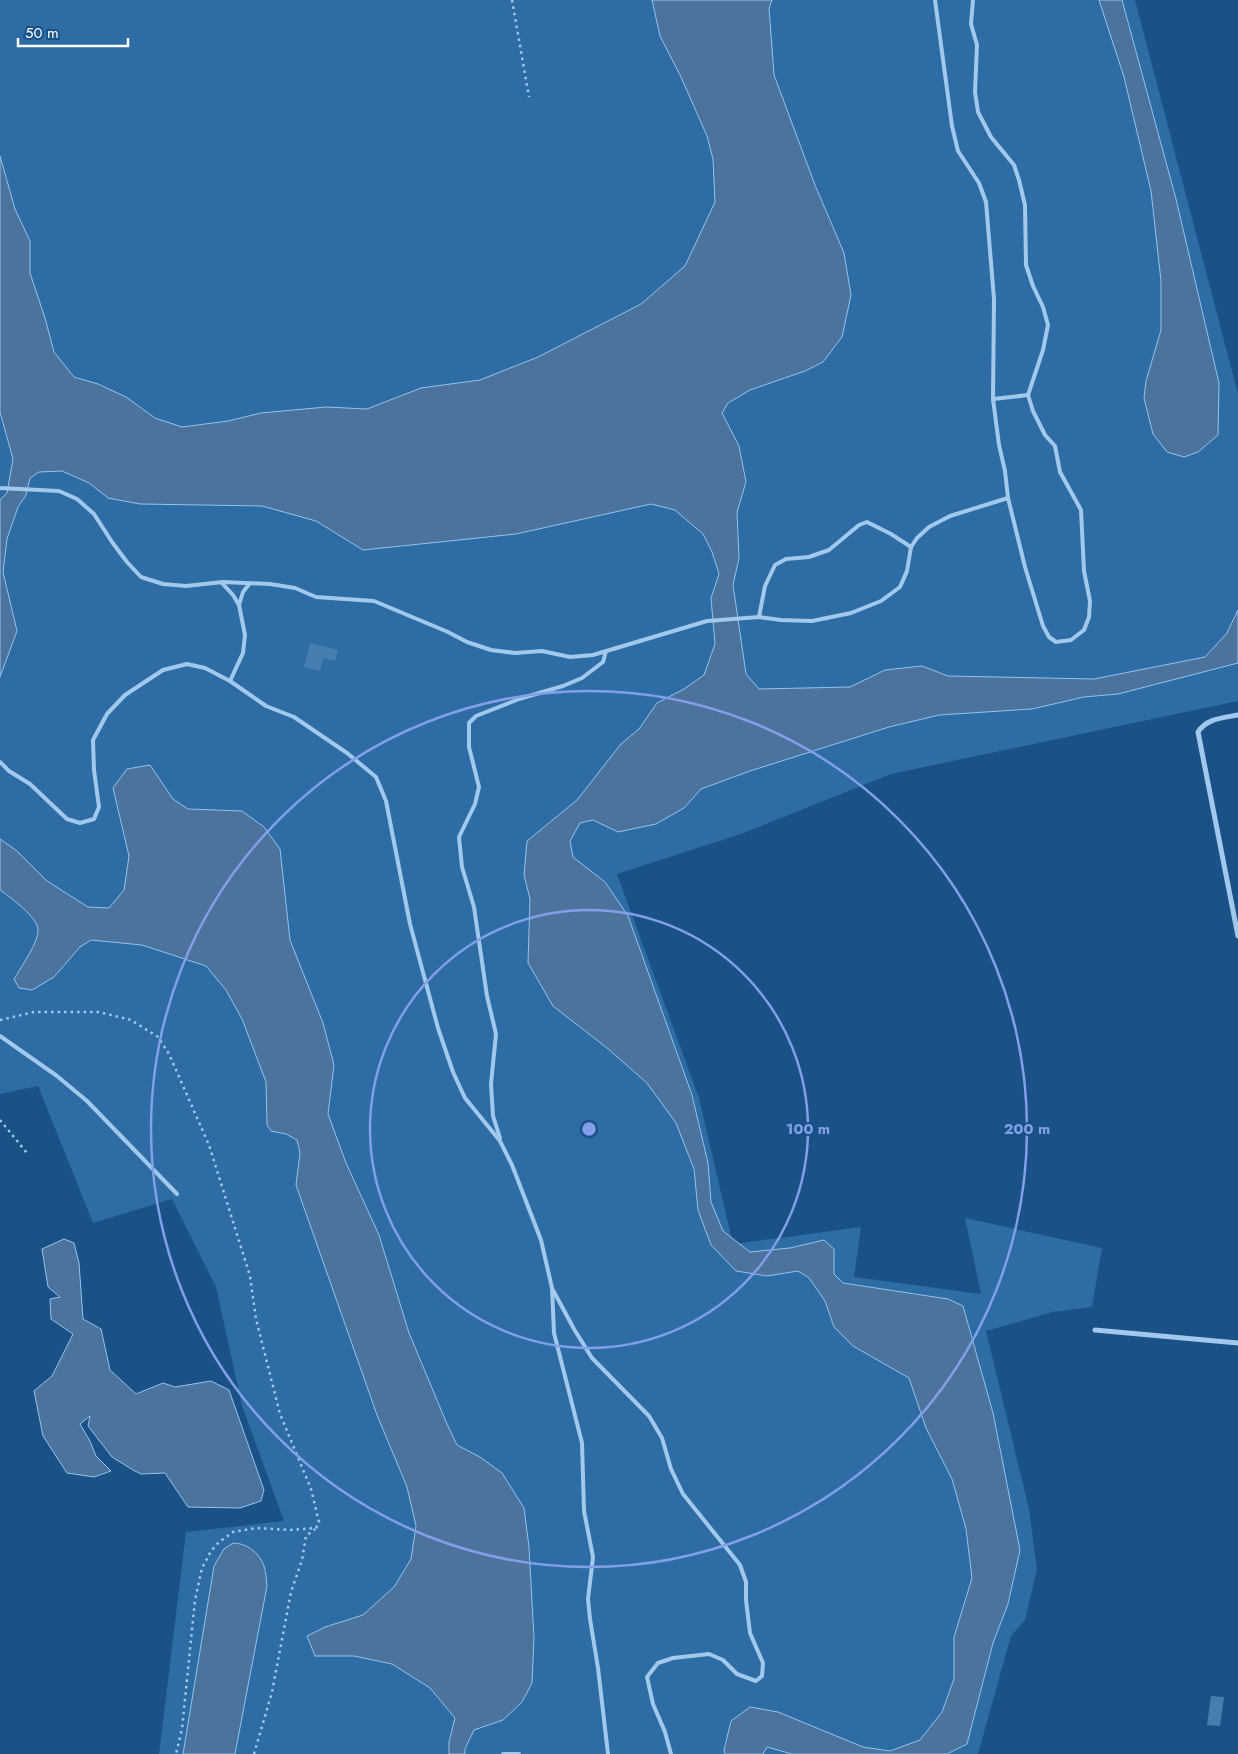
<svg xmlns="http://www.w3.org/2000/svg" width="1238" height="1754" font-family="Jost,sans-serif">
	<style>
		.green { fill: #2d6ca5 }
		.water { fill: #4b739b; stroke: #94c4ef }
		.building { fill: #477eb2 }
		.lines { fill: none; stroke-linecap: round; stroke-linejoin: round }
		.path { stroke: #a2c9ec; stroke-width: 2.5; stroke-dasharray: 2.5 4; stroke-linecap: butt }
		.lane { stroke: #a2c9ec; stroke-width: 4 }
		.street { stroke: #a2c9ec; stroke-width: 5 }
		.ring { fill: none; stroke: #839eea; stroke-width: 2.5 }
		.centre { fill: #839eea; stroke: #1a5187; stroke-width: 2.5 }
		.ring-label { font-size: 15px; text-anchor: middle; font-weight: bold; fill: #839eea; stroke: #1a5187; stroke-width: 4; stroke-linejoin: round; paint-order: stroke }
	</style>
	<rect width="100%" height="100%" fill="#1a5187"/>
	<path class="green" d="M0,0H1135L1238,394V701L891,774L741,834L617,874L699,1098L733,1244L861,1227L854,1277L981,1294L965,1218L1102,1248L1092,1307L1053,1312L986,1331L1029,1509L1037,1569L1025,1620L1011,1636L978,1754H159L186,1532L284,1521L242,1406L216,1287L172,1199L93,1223L38,1086L0,1094Z"/>
	<g class="water">
		<path d="M652,0H772L769,8L774,75L815,185L844,253L851,295L842,337L823,362L805,371L750,390L728,403L722,413L739,446L746,482L737,512L739,558L733,585L746,674L759,689L850,687L885,670L922,666L948,676L1094,679L1205,657L1227,633L1238,610V663L1118,694L1084,697L1032,709L939,715L889,727L750,771L701,789L684,808L656,824L618,832L593,820L580,823L570,841L573,857L605,882L628,916L692,1095L708,1163L711,1202L723,1231L750,1252L790,1248L824,1240L834,1249V1274L843,1283L948,1299L963,1306L993,1413L1020,1550L1008,1604L993,1643L967,1744L947,1754H792L767,1747L763,1754H725L724,1750L731,1721L750,1707L778,1712L863,1747L890,1751L920,1740L942,1712L954,1679V1637L972,1578L966,1529L952,1479L926,1428L909,1378L853,1346L834,1327L825,1301L809,1278L798,1271L767,1276L736,1271L711,1245L698,1210L694,1169L676,1123L647,1083L607,1048L553,1006L528,963L530,899L524,875L527,841L577,800L621,744L639,729L657,703L684,689L704,675L715,644L711,598L719,574L712,552L703,534L675,510L651,504L516,534L363,550L316,521L262,506L140,504L108,498L89,483L62,471L39,472L30,478L26,495L18,507L7,539L3,572L17,631L0,677V500L7,493L13,459L0,412V156L15,209L30,241V273L45,318L54,352L74,377L98,384L126,397L155,418L182,427L228,421L261,413L326,407L367,409L421,388L480,380L538,357L641,304L685,266L715,202L713,159L707,136L681,77L660,36Z"/>
		<path d="M1099,0H1122L1176,199L1219,383L1218,435L1198,452L1184,457L1167,452L1153,434L1144,398L1146,381L1161,330V281L1151,191L1124,77Z"/>
		<path d="M150,765L173,799L188,809L242,811L264,827L280,849L290,940L323,1023L334,1065L328,1114L346,1163L379,1235L409,1333L447,1424L457,1445L480,1457L502,1473L524,1508L529,1547L534,1638L532,1683L522,1702L503,1720L474,1730L465,1749V1754H449V1742L455,1718L430,1688L392,1664L354,1656H315L307,1636L325,1627L363,1615L394,1587L411,1559L416,1526L407,1487L377,1415L296,1185L300,1153L297,1140L286,1134L271,1131L267,1125L266,1082L242,1019L226,990L206,966L142,945L91,940L80,947L54,977L32,990L19,988L14,979C21,967 39,942 38,929C37,917 10,897 0,890V839L17,851L47,881L88,907L109,908L124,890L129,856L113,788L127,769Z"/>
		<path d="M64,1239L74,1243L79,1263L83,1319L101,1329L110,1370L136,1394L163,1383L175,1387L211,1381L229,1390L264,1490L261,1501L240,1508L188,1507L165,1473L141,1474L133,1470L112,1457L88,1426L90,1416L80,1424L90,1441L96,1456L111,1471L94,1477L67,1473L43,1436L34,1391L52,1376L73,1334L51,1319L50,1299L60,1297L48,1287L42,1249Z"/>
		<path d="M233,1543C246,1543 259,1552 264,1566C266,1571 266,1580 267,1586L235,1754H183L214,1566L224,1549Z"/>
	</g>
	<g class="building">
		<path d="M310,643L338,650L335,661L323,658L320,671L304,667Z"/>
		<path d="M1211,1696L1224,1697L1220,1726L1207,1725Z"/>
	</g>
	<g class="lines">
		<g class="path">
			<path d="M512,0L529,97"/>
			<path d="M0,1020L34,1012H99L131,1020L158,1037L169,1054L209,1145L250,1276L256,1319L280,1414L311,1489L319,1522L316,1528L290,1530L256,1528L233,1532L219,1542L211,1551L202,1568L195,1600L182,1729L176,1754"/>
			<path d="M0,1120L27,1153"/>
			<path d="M254,1754L272,1692L291,1592L302,1560L306,1536L315,1529"/>
		</g>
		<g class="lane">
			<path d="M935,0L952,126L958,151L979,183L986,202L994,299L993,399L999,445L1005,471L1008,498L1025,567L1043,626L1049,637L1056,642L1071,640L1084,630L1089,617L1090,601L1084,571L1081,510L1060,472L1055,446L1045,435L1033,411L1028,395L1043,350L1048,325L1043,307L1033,286L1026,265L1025,205L1019,180L1014,165L991,137L978,112L975,92L977,45L971,24L973,0"/>
			<path d="M993,399L1028,395"/>
			<path d="M0,488L59,491L77,499L94,514L112,542L127,562L141,577L163,584L186,586L223,582L270,584L295,588L316,597L374,601L448,632L467,642L491,650L515,653L542,651L570,657L593,655L707,621L759,617L781,620L812,621L851,613L881,601L900,587L907,571L911,547L917,538L929,527L950,516L1008,498"/>
			<path d="M221,582L233,595L239,605L245,635L243,653L230,681"/>
			<path d="M239,605L243,592L250,583"/>
			<path d="M759,617L765,586L775,565L786,559L809,557L829,550L859,525L867,522L891,534L911,547"/>
			<path d="M0,762L9,771L30,784L67,819L80,823L94,819L99,807L94,770L93,740L107,714L125,695L163,670L187,664L205,668L230,681L266,706L294,717L347,753L376,777L386,801L410,924L438,1028L453,1072L465,1098L500,1141L512,1165L541,1240L552,1288L554,1333L582,1443L584,1511L593,1557L588,1599L590,1619L598,1668L608,1754"/>
			<path d="M0,1036L57,1076L87,1101L177,1194"/>
			<path d="M500,1138L493,1116L491,1084L496,1034L487,996L474,907L462,867L459,837L475,804L479,787L469,747V723L476,716L519,699L563,686L582,678L603,662L606,651"/>
			<path d="M553,1290L574,1329L592,1358L649,1416L662,1438L671,1469L683,1494L740,1565L746,1582V1600L750,1633L763,1663L762,1676L756,1681L737,1674L723,1660L709,1654L673,1658L658,1663L647,1677L653,1704L665,1732L671,1754"/>
			<path d="M503,1754H519"/>
		</g>
		<g class="street">
			<path d="M1238,715C1223,718 1207,718 1198,732L1238,936"/>
			<path d="M1095,1330L1238,1343"/>
		</g>
	</g>
	<g class="ring">
		<circle cx="589" cy="1129" r="219"/>
		<circle cx="589" cy="1129" r="438"/>
	</g>
	<circle cx="589" cy="1129" r="8" class="centre"/>
	<g class="ring-label">
		<text x="808" y="1134">100 m</text>
		<text x="1027" y="1134">200 m</text>
	</g>
	<path d="M18 38v8h110v-8" fill="none" stroke="#ffffff" stroke-width="2.5"/>
	<text x="25" y="38" font-size="15" fill="#ffffff" stroke="#1a5187" stroke-width="4" paint-order="stroke">50 m</text>
</svg>
